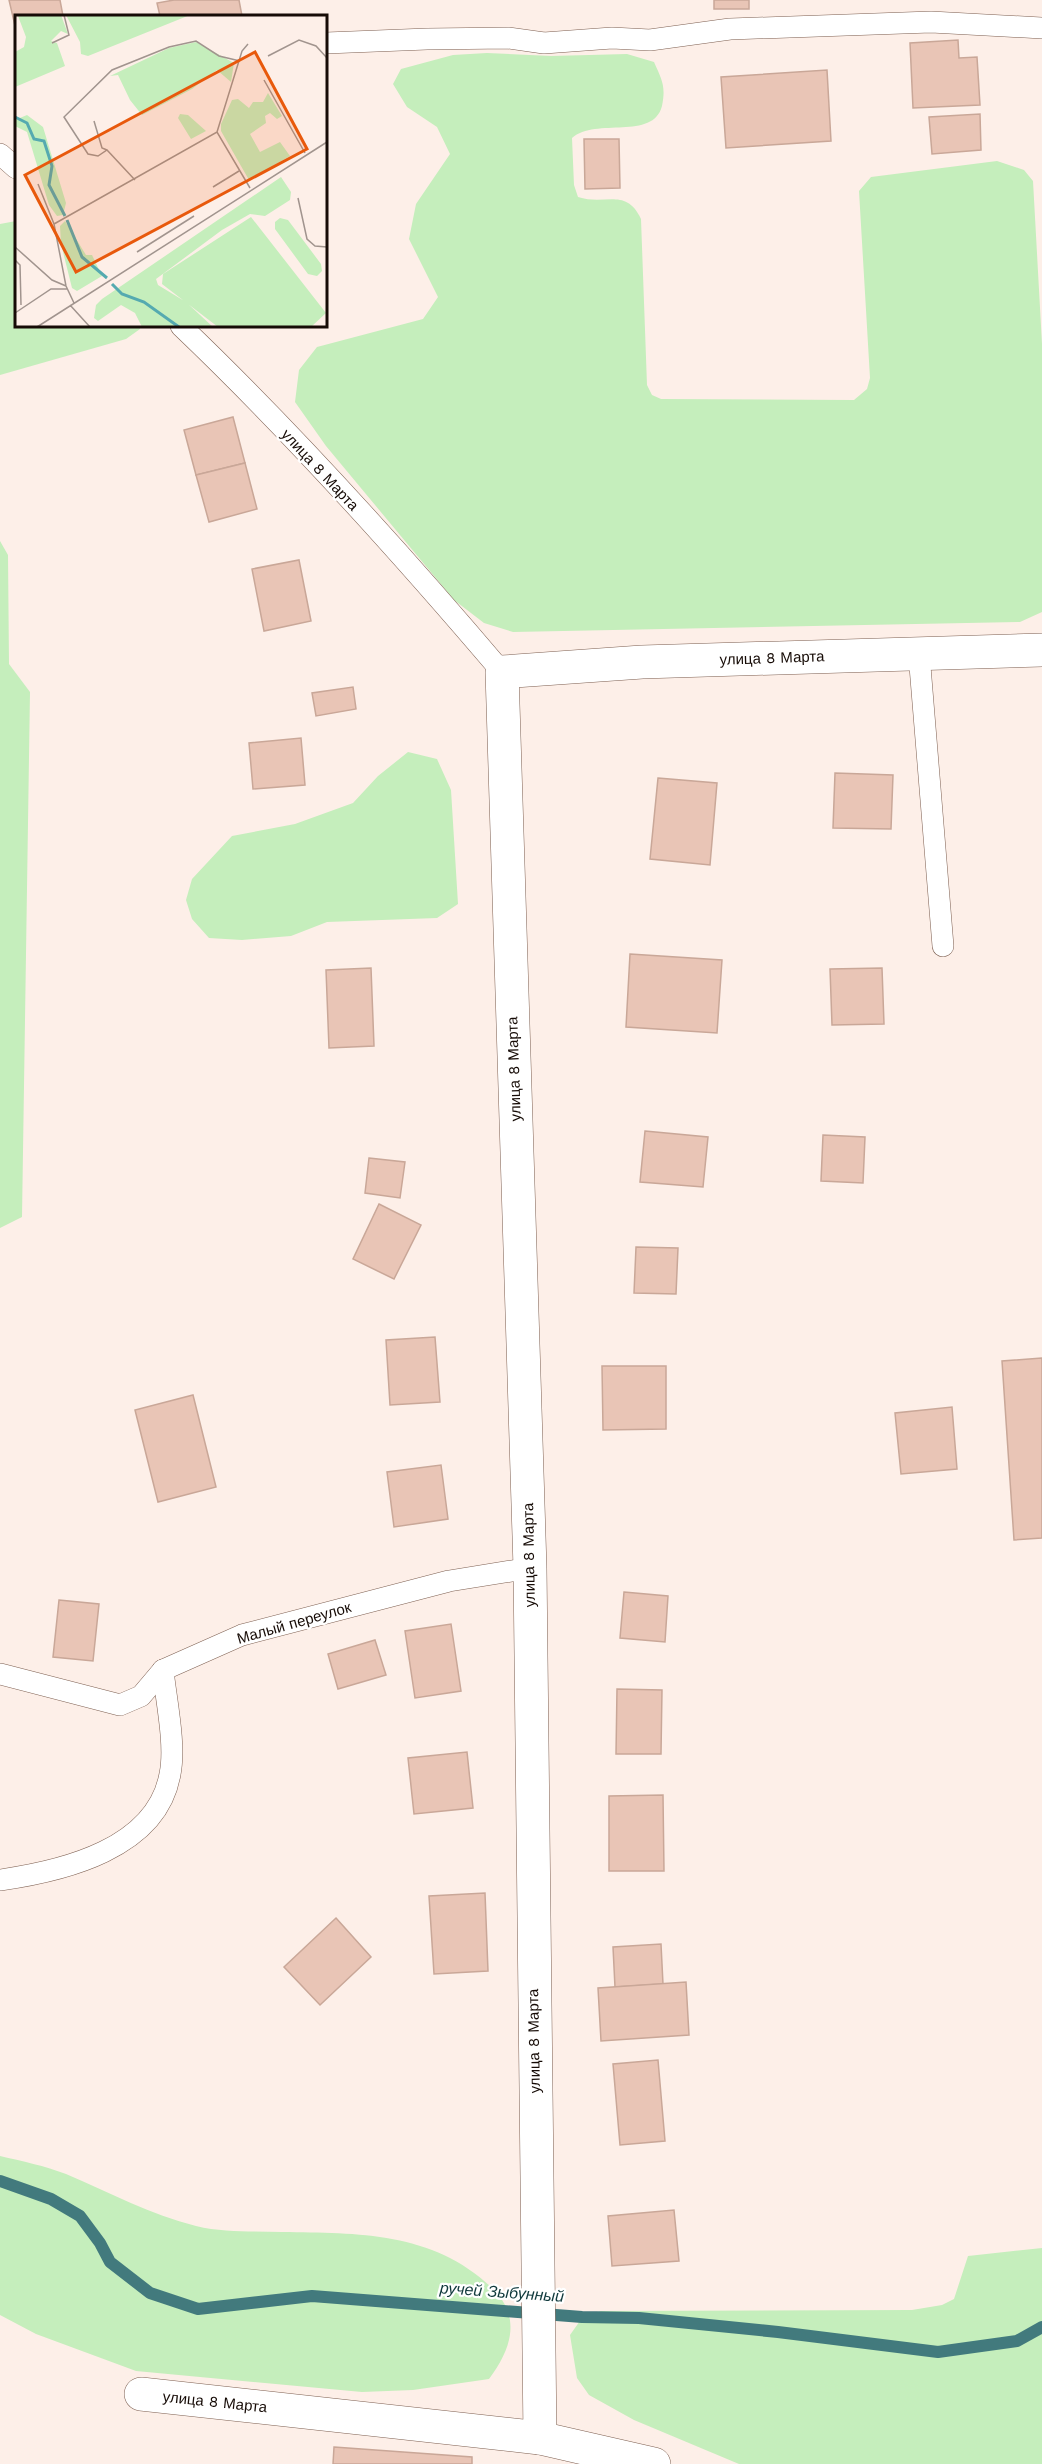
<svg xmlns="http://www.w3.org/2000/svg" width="1042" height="2464" font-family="'Work Sans',sans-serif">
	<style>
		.green { fill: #c5eebc }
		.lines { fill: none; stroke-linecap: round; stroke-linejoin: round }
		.stream { stroke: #427a7d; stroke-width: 12 }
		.building { fill: #e9c5b6; stroke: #c9a798; stroke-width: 1.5 }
		.service-casing { stroke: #7e6052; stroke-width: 22 }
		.minor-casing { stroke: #7e6052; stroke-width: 34 }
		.service { stroke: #fff; stroke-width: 21 }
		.minor { stroke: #fff; stroke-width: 33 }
		.labels { text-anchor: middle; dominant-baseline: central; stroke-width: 4.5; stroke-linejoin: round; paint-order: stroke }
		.street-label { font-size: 15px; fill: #160b06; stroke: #fff }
		.water-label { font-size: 16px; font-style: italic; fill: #113a3d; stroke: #fff }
		.inset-river { fill: none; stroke: #55aab0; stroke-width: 3 }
		.inset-road { fill: none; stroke: #a1948e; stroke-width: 1.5 }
		.view { fill: #e8590c; fill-opacity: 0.15; stroke: #e8590c; stroke-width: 3 }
		.inset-edge { fill: none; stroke: #160b06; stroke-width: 3 }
	</style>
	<rect width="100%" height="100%" fill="#fdefe8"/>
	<g class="green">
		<path d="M487,53L551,56L627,54L654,62C662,80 666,86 662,106C653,141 596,117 572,138L574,185L578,197C605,206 626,187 641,219L647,385L652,395L661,399L854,400L867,389L870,378L859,191L871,177L997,161L1024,170L1033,181L1042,344V612L1020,622L513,632L484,623L454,600L326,446L295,402L299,370L317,347L423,319L438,297L409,239L416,204L450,154L437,127L407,107L393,84L401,69L453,55Z"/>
		<path d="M16,221V326H140V329L126,339L0,375V224Z"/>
		<path d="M0,541L8,555L9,664L30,692L22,1217L0,1228Z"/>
		<path d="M408,752L437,759L451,790L458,904L437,918L327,922L291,936L242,940L209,938L192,919L186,900L192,879L232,836L295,824L353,803L378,776Z"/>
		<path d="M0,2156C22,2161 45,2166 66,2174C109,2192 151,2215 196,2226C225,2233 253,2231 282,2232C358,2233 433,2232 491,2287C522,2316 512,2348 489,2379L413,2390L362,2392L136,2371L36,2334L0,2315Z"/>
		<path d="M1042,2248V2464H739L634,2420L589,2395L577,2378L570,2335L582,2318L601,2311L912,2310L942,2305L954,2299L968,2256Z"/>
	</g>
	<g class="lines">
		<path class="stream" d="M0,2181L51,2199L80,2216L100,2243L110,2262L150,2293L198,2309L312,2296L582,2317L639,2318L778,2332L938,2352L1017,2341L1042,2327"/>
	</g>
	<g class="building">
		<path d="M9,0H60L63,16H16V30Z"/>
		<path d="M174,0H239L242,16H160L157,3Z"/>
		<rect x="714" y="0" width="35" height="9"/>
		<path d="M958,40L959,58L977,57L980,105L913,108L910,43Z"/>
		<path d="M827,70L831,141L726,148L721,77Z"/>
		<path d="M980,114L981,150L932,154L929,117Z"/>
		<path d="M584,139H619L620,188L585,189Z"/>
		<path d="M233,417L245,463L196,475L184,430Z"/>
		<path d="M245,463L257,509L209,522L196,475Z"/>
		<path d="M299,560L311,621L264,631L252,569Z"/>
		<path d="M353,687L356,709L316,716L312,693Z"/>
		<path d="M301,738L305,785L253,789L249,743Z"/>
		<path d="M835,773L893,775L891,829L833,828Z"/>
		<path d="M658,778L717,783L710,865L650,859Z"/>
		<path d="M630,954L722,960L717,1033L626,1027Z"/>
		<path d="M371,968L374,1046L329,1048L326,970Z"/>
		<path d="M882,968L884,1024L832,1025L830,969Z"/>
		<path d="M645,1131L708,1137L703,1187L640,1182Z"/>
		<path d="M823,1135L865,1137L863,1183L821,1181Z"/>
		<path d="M369,1158L405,1162L400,1198L365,1193Z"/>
		<path d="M379,1204L421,1225L394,1279L353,1259Z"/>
		<path d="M636,1247L678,1248L676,1294L634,1293Z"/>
		<path d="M435,1337L440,1402L390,1405L386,1340Z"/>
		<path d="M1042,1358V1538L1014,1540L1002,1361Z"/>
		<path d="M602,1366H666V1429L603,1430Z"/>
		<path d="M193,1395L216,1487L158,1502L135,1410Z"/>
		<path d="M952,1407L957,1469L901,1474L895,1413Z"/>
		<path d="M441,1465L448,1519L394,1527L387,1472Z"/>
		<path d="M624,1592L668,1596L665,1642L620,1638Z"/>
		<path d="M59,1600L99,1604L93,1661L53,1657Z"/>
		<path d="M451,1624L461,1691L415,1698L405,1631Z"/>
		<path d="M375,1640L386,1675L338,1689L328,1654Z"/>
		<path d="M617,1689L662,1690L661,1754H616Z"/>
		<path d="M467,1752L473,1808L414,1814L408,1758Z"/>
		<path d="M663,1795L664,1871H609V1796Z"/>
		<path d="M485,1893L488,1971L434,1974L429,1896Z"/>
		<path d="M336,1918L371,1957L320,2005L284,1967Z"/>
		<path d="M661,1944L663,1984L615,1987L613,1947Z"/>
		<path d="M686,1982L689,2035L601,2041L598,1988Z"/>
		<path d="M658,2060L665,2141L620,2145L613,2064Z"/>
		<path d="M674,2210L679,2261L612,2266L608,2216Z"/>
		<path d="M334,2447L472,2457V2464H333Z"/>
	</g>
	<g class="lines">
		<g class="service-casing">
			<g id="service">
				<path d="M326,43L427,39L508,38L544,43L612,38L650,40L730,29L931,22L1042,28"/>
				<path d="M0,154L16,168"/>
				<path d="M181,326C294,434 400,552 502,672"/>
				<path d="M919,654L943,946"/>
				<path d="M0,1674L120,1705L141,1696L163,1670"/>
				<path d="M0,1880C63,1871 157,1849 170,1774C176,1745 166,1700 163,1670L242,1635L449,1581L530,1568"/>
			</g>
		</g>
		<g class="minor-casing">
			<g id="minor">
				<path d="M141,2394L540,2438L654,2464"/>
				<path d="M540,2438L530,1568L502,672L642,662L1042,650"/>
			</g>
		</g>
		<use href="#service" class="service"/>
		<use href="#minor" class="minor"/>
	</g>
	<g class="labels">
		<g class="street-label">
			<text transform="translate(320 470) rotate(47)">улица 8 Марта</text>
			<text transform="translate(772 658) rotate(-2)">улица 8 Марта</text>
			<text transform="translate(514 1069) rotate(-92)">улица 8 Марта</text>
			<text transform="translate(529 1555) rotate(-91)">улица 8 Марта</text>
			<text transform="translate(294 1623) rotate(-16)">Малый переулок</text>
			<text transform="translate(534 2041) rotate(-91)">улица 8 Марта</text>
			<text transform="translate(215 2402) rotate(6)">улица 8 Марта</text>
		</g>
		<g class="water-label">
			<text transform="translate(502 2292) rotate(4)">ручей Зыбунный</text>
		</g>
	</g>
	<g transform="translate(15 15)">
		<rect width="312" height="312" fill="#fdefe8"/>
		<path d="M46,0L53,19L46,16L36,26L42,28L50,51L0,72V37L9,32L11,22L3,1ZM51,0H175L73,41L66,39L65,27ZM181,27L219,48L216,67L202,55L177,74L127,100L115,85L103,60L95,61L154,33ZM253,78L267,101L262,104L255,98L250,101L251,108L235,119L245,137L265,127L275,141L234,165L206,116V109L217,85L223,84L234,93L238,87H248ZM165,99L173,100L191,116L176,124L163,103ZM12,100L28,112L51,188L48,200L42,201L34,190L12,117L0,111V105ZM266,162L276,177L275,185L250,201L235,199L207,215L141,264L143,270L171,287L198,312H127L120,298L106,290L83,306L79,303L81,290L87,284ZM236,202L311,298L296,312H203L147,269L148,259ZM265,203L273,205L306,249L307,256L302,261L293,259L260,214V207ZM50,206L71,240H77L87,261L62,276L57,273L46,229L45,211Z" fill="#c5eebc"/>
		<path class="inset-river" d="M0,102L12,108L19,124L29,126L37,151L34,170L50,201M52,205L67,242L92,263M97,269L107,279L129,287L164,312"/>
		<path class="inset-road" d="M37,28L54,20L49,0M253,41L284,25L301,31L312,43M249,65L290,138M79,106L87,133L92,135M202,117L227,36L233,29M120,165L92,135L83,141L73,139L49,102L97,55L154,32L181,26L204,41L225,46M23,169L39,209L51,271L59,288M198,172L224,156M283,183L292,224L300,231L312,232M39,209L202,117L235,173M0,232L37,265L51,271M122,237L179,201M0,245L5,250L6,290M55,290L75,312M0,298L36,274H52M22,312L312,127"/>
		<path class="view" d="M240,37L292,134L61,257L10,160Z"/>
		<rect width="312" height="312" class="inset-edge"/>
	</g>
</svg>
